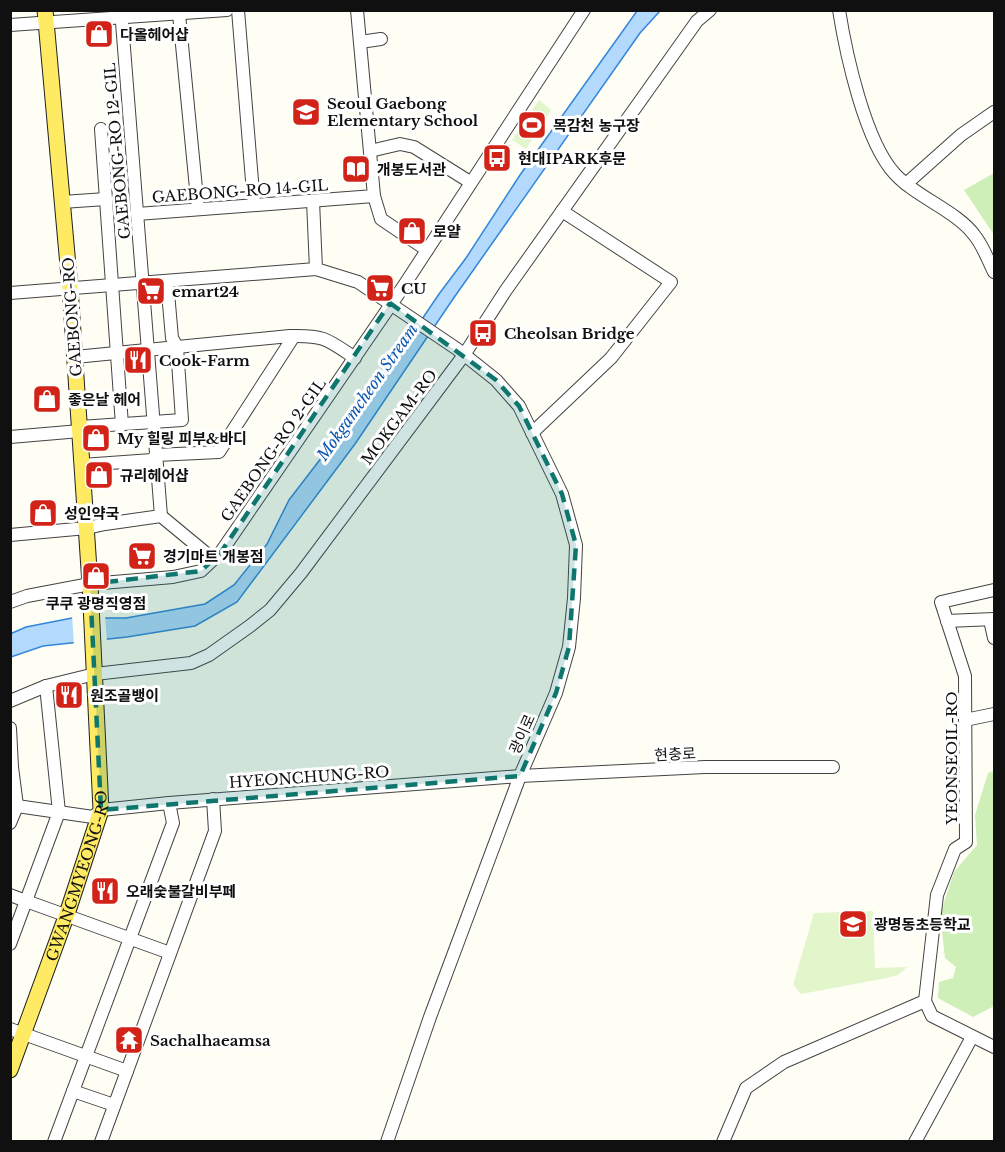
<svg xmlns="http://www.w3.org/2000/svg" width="1005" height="1152" font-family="'Libre Baskerville','Noto Sans KR',serif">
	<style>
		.green { fill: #cfefb8 }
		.pitch { fill: #e2f5cb }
		.water { fill: #b3d9fc; stroke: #3286db; stroke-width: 1.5 }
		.pier { fill: #fffef4 }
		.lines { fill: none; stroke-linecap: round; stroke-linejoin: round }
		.minor-casing { stroke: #434343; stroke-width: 14 }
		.major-casing { stroke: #212121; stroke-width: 17 }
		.minor { stroke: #fff; stroke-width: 12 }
		.major { stroke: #ffea64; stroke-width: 15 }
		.marked { fill: #0f766e; fill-opacity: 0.2; stroke: #0f766e; stroke-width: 4.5; stroke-dasharray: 12 8; stroke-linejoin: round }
		.labels { text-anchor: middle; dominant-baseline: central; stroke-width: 6; stroke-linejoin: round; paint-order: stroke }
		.poi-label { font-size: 15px; font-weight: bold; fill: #101010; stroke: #fff; text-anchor: start }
		.street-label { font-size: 15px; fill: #101010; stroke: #fff }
		.water-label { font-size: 16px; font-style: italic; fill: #0b57b1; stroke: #fff }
	</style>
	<rect width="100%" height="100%" fill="#fffef4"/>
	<g class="green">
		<path d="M994,173V235L964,190Z"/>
		<path d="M994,771V1006L973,1017L938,998L939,982L953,978L956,967L945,958L942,931V909L954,872L977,845L975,815L988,773Z"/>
	</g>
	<g class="pitch">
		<path d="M539,100L551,110L526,149L512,140Z"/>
		<path d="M873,911L875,968L907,967L898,975L887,978L801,994L793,985L814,913Z"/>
	</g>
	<path class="water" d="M637,11H660L640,33L453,299L355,444L237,602L195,626L127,637L43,646L11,657L10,634L26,627L72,618H126L205,604L234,585L267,544L289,500L381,380L439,294L466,258L520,175Z"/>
	<path class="pier" d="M72,615H105L107,642L74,646Z"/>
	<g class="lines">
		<g class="minor-casing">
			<g id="minor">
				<path d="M121,10L161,516"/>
				<path d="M238,10L254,205"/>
				<path d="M839,10C846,54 865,142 895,174C916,197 957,211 975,236C983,246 988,260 994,272"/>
				<path d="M179,14L198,209"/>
				<path d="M10,25L227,10"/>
				<path d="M360,42L381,39"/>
				<path d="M101,129L122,425"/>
				<path d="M370,151L400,144L414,147L470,182"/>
				<path d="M906,184L961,135L994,112"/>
				<path d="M374,196L381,219L427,250"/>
				<path d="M313,201L316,269"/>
				<path d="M62,202L106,199"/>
				<path d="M137,214L374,196L357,10"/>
				<path d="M10,293L316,269L358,282L457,349L496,380L519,406L562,494L576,545L574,598L569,647L556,693L520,776L430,1017L387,1142"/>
				<path d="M75,357L290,336C324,335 327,339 355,358"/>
				<path d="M80,427L182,420L177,347L172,338L167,281"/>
				<path d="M532,433L611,358L671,282L562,211"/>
				<path d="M10,437L80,431"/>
				<path d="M82,465L152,460L156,455L219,452L294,336"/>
				<path d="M10,535L87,528L105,524L161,516L213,559"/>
				<path d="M994,590L941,602L965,676L966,842L955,849L937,895L925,1001L932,1016L994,1047"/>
				<path d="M10,602L27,596L90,584L173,577L201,571L221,552L403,287L584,10"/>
				<path d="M990,620L994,638"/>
				<path d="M947,621L994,619"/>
				<path d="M46,686L59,812L26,901L170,953"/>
				<path d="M10,701L46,686L95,674L191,663L209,655L250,626L270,610L301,573L464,355L506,290L697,21L710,10"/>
				<path d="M965,720L994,714"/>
				<path d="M10,728L12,767L17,806L10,823"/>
				<path d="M17,806L93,817L101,810L169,803L520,776L705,767H833"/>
				<path d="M10,895L26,901L10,944"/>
				<path d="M10,1029L127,1071"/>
				<path d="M73,1091L114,1105"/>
				<path d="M54,1142L173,823L169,803"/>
				<path d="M101,1142L215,831L213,799"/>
				<path d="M723,1142L746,1088L784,1062L925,1001"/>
				<path d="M915,1142L972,1037"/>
			</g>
		</g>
		<g class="major-casing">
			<g id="major">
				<path id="s1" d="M10,1070L67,914L101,810L90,584L70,288L45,10"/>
			</g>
		</g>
		<use href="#minor" class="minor"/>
		<use href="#major" class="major"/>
	</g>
	<path class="marked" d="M390,303L496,380L519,406L562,494L576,545L569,647L556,693L520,776L101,810L90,584L201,571L221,552Z"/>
	<defs>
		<g id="shop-square" transform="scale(1.5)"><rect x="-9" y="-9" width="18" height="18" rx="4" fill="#d12318" stroke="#fff"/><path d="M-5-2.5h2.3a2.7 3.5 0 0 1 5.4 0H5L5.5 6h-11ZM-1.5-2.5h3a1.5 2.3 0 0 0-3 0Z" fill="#fff"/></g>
		<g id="school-square" transform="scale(1.5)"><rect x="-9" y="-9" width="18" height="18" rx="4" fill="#d12318" stroke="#fff"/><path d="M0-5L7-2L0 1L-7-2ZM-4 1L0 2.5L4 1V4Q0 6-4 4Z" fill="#fff"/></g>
		<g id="stadium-square" transform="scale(1.5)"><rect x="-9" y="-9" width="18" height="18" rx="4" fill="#d12318" stroke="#fff"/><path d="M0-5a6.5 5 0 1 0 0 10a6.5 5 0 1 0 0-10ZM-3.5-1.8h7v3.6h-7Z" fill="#fff"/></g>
		<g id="bus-square" transform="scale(1.5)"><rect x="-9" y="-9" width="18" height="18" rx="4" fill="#d12318" stroke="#fff"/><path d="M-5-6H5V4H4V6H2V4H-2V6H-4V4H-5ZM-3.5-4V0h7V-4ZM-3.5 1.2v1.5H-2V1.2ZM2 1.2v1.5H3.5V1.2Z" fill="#fff"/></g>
		<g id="library-square" transform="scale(1.5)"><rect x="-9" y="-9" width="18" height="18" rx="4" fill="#d12318" stroke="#fff"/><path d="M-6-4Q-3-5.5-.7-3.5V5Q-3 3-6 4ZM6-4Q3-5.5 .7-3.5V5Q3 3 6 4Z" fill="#fff"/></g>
		<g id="supermarket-square" transform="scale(1.5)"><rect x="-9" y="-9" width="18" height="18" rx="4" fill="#d12318" stroke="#fff"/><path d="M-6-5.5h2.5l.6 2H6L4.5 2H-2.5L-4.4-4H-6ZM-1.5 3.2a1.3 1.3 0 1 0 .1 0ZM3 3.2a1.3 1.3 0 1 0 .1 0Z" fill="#fff"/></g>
		<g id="restaurant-square" transform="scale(1.5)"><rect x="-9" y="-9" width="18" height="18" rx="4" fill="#d12318" stroke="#fff"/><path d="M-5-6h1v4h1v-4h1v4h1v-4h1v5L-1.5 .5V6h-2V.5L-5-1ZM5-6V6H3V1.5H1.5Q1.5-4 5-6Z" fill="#fff"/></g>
		<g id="temple-square" transform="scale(1.5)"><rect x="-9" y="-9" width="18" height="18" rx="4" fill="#d12318" stroke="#fff"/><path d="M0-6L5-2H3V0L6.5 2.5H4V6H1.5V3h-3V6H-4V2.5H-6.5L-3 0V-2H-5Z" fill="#fff"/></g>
	</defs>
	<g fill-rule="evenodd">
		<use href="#shop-square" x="99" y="34"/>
		<use href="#school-square" x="306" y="112"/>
		<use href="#stadium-square" x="532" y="125"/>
		<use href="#bus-square" x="497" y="158"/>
		<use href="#library-square" x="356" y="169"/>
		<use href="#shop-square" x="412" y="231"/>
		<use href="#supermarket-square" x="380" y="288"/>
		<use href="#supermarket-square" x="151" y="291"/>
		<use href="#bus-square" x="483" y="333"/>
		<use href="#restaurant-square" x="138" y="360"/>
		<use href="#shop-square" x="47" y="399"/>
		<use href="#shop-square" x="96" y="438"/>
		<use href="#shop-square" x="99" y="475"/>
		<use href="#shop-square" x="43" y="513"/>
		<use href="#supermarket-square" x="142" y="556"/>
		<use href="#shop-square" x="96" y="576"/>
		<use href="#restaurant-square" x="69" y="695"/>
		<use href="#restaurant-square" x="105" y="891"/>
		<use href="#school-square" x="853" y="924"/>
		<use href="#temple-square" x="129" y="1040"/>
	</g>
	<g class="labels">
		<g class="poi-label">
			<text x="120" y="34">다올헤어샵</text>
			<text x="327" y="103">Seoul Gaebong<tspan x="327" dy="17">Elementary School</tspan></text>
			<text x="553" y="125">목감천 농구장</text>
			<text x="518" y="158">현대IPARK후문</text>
			<text x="377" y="169">개봉도서관</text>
			<text x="433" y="231">로얄</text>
			<text x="401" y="288">CU</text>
			<text x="172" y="291">emart24</text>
			<text x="504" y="333">Cheolsan Bridge</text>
			<text x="159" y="360">Cook-Farm</text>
			<text x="68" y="399">좋은날 헤어</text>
			<text x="117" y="438">My 힐링 피부&amp;바디</text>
			<text x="120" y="475">규리헤어샵</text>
			<text x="64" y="513">성인약국</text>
			<text x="163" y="556">경기마트 개봉점</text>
			<text x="96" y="603" text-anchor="middle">쿠쿠 광명직영점</text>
			<text x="90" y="695">원조골뱅이</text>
			<text x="126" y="891">오래숯불갈비부페</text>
			<text x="874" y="924">광명동초등학교</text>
			<text x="150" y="1040">Sachalhaeamsa</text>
		</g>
		<g class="street-label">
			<text transform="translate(117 151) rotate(-95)">GAEBONG-RO 12-GIL</text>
			<text transform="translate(240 191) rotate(-4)">GAEBONG-RO 14-GIL</text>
			<text transform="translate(72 317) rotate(-94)">GAEBONG-RO</text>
			<text transform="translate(399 417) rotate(-53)">MOKGAM-RO</text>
			<text transform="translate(273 450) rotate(-55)">GAEBONG-RO 2-GIL</text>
			<text transform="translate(522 734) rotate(-66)">광이로</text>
			<text transform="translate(675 754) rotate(-3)">현충로</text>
			<text transform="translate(951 758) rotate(-90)">YEONSEOIL-RO</text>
			<text transform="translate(309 777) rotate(-4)">HYEONCHUNG-RO</text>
			<text stroke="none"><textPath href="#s1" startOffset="206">GWANGMYEONG-RO</textPath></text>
		</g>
		<g class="water-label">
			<text transform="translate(367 392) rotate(-55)">Mokgamcheon Stream</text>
		</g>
	</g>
	<rect width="1005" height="1152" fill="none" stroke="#101010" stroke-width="24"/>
</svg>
